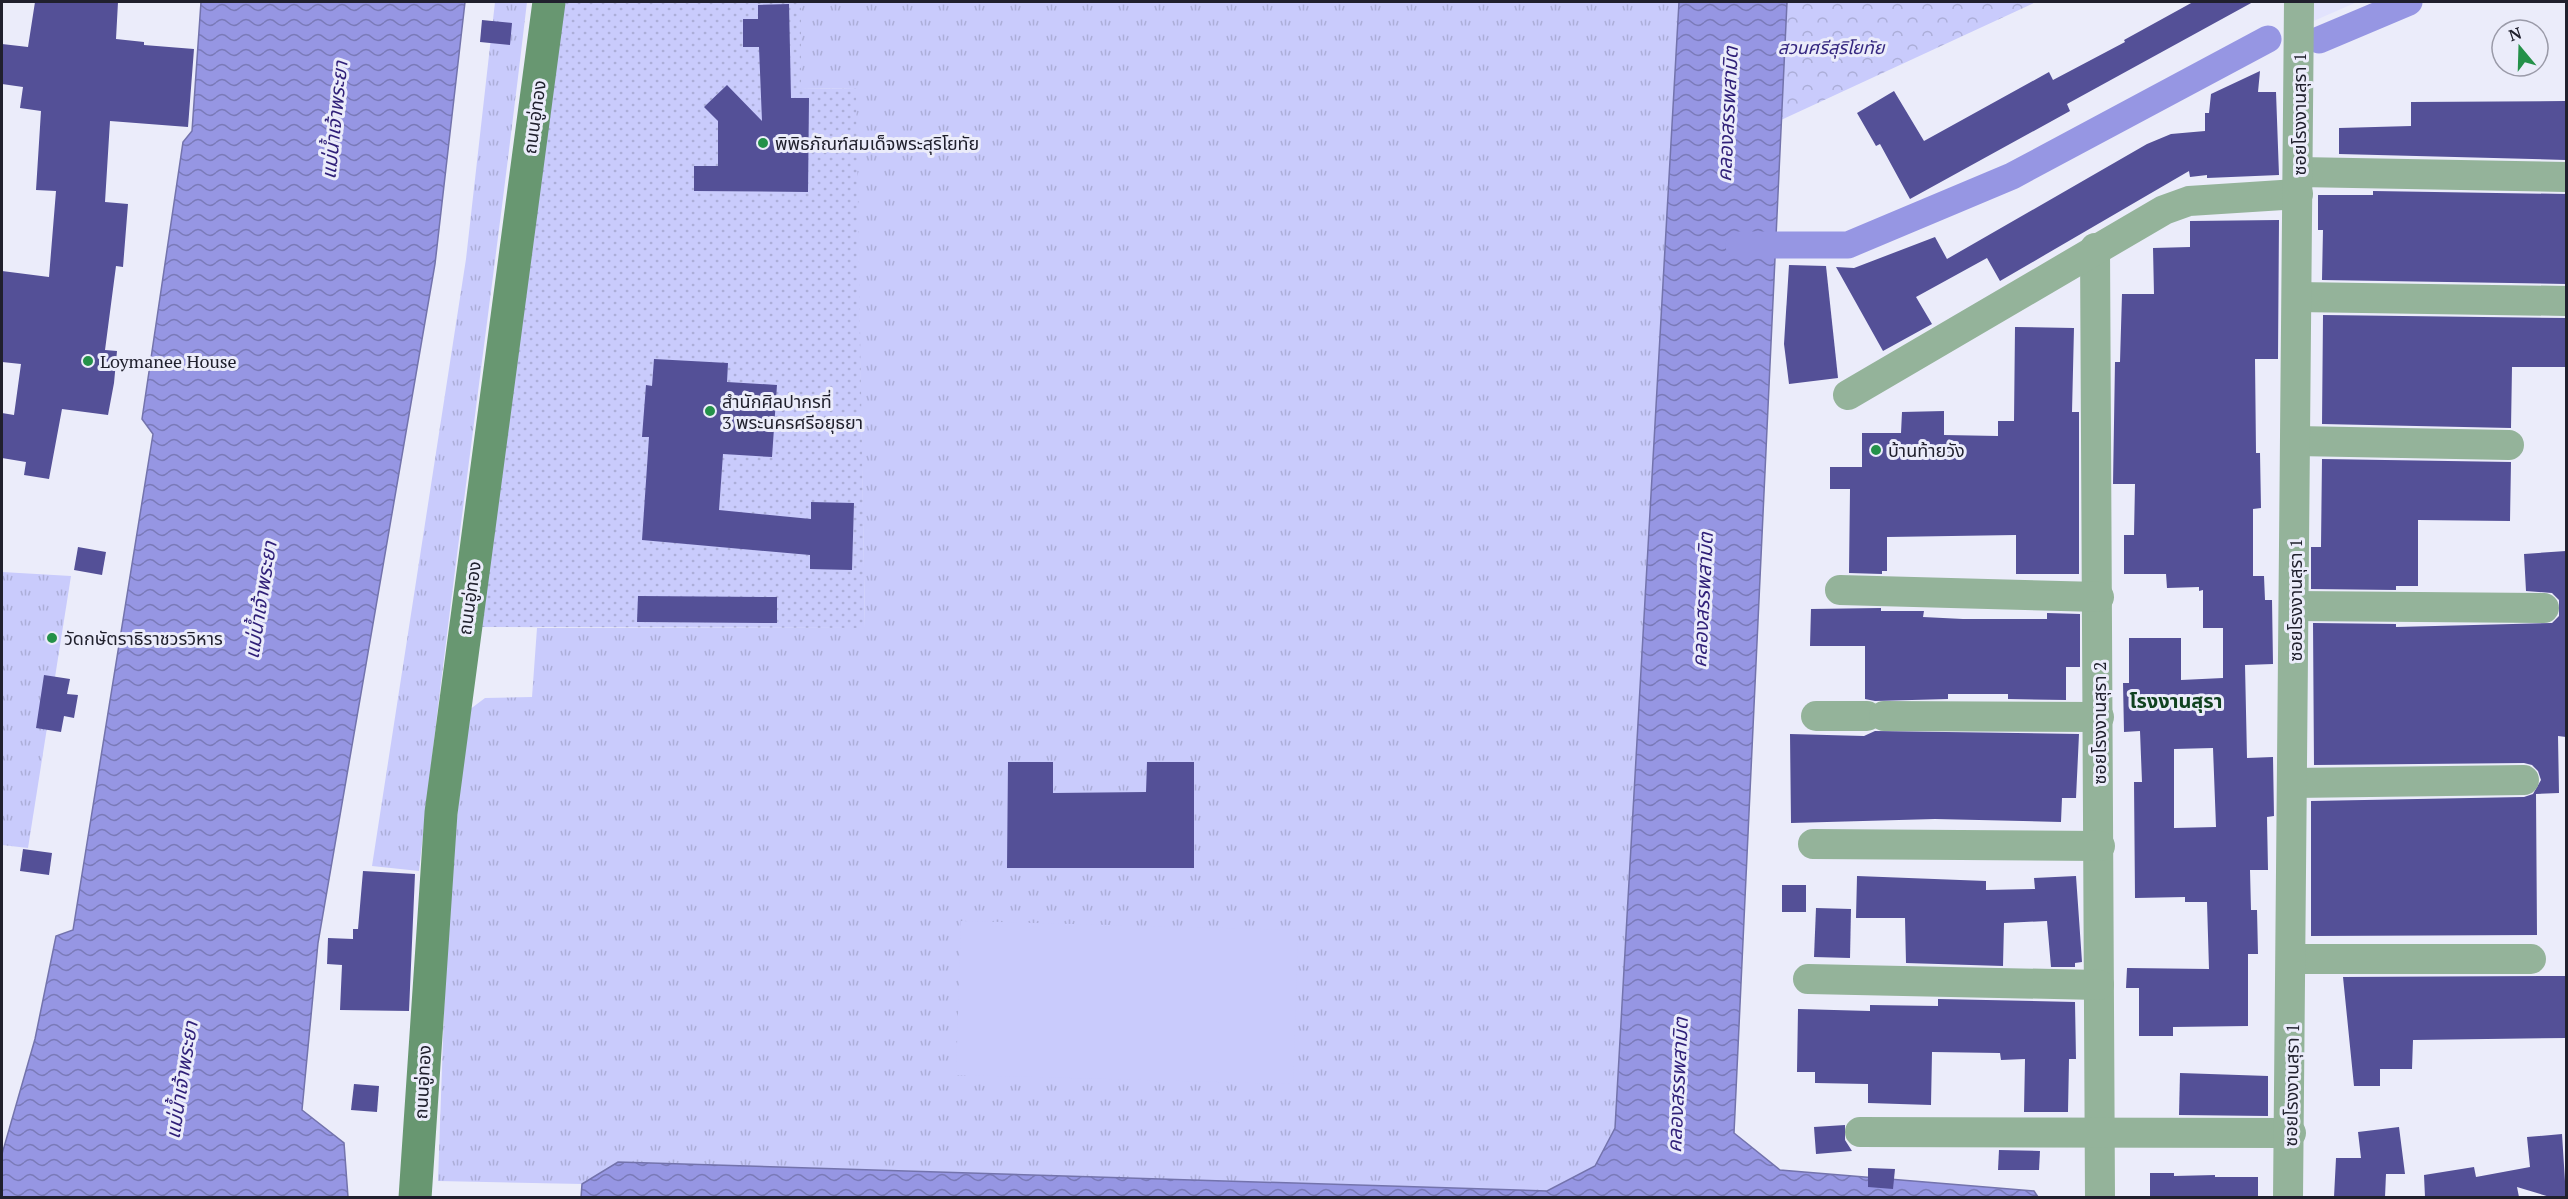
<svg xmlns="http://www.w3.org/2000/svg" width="2568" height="1199" font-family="'PT Serif','Noto Sans Thai',serif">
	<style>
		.built { fill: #e2e3fd }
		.grass { fill: url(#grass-tufts) }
		.park { fill: url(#park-crowns) }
		.garden { fill: url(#garden-dots) }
		.pitch { fill: #c9cbfc }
		.water { fill: url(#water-waves); stroke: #7373ac; stroke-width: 1.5 }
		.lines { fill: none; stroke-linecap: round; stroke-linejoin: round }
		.canal { stroke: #9696e3; stroke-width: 27 }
		.building { fill: #545097; fill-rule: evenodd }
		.minor { stroke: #94b39a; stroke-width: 30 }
		.secondary { stroke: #689771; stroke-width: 33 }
		.poi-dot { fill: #249149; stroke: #ebecfa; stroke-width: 2 }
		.labels { text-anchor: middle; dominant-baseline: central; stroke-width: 6; stroke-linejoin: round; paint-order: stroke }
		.park-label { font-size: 18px; font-style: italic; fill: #352780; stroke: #ebecfa }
		.street-label { font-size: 18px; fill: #20202d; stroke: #ebecfa }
		.poi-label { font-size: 18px; fill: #20202d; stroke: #ebecfa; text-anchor: start }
		.water-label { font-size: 20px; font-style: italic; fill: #2f1f78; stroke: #ebecfa }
		.neighbourhood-label { font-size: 20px; font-weight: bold; fill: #104220; stroke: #ebecfa }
	</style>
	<defs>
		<pattern id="grass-tufts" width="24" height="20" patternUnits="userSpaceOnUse" patternTransform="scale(1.5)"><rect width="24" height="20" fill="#c9cbfc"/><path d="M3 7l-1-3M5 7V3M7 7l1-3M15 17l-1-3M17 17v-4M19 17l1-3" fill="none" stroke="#acaed8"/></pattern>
		<pattern id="park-crowns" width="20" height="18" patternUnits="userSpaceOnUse" patternTransform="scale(1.5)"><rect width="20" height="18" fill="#c9cbfc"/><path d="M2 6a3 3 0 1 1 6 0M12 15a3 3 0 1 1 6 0" fill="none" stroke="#acaed8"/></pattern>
		<pattern id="garden-dots" width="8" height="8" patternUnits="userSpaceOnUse" patternTransform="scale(1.5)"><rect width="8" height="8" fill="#c9cbfc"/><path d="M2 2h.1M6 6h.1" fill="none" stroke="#acaed8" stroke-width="1.8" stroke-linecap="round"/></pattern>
		<pattern id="water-waves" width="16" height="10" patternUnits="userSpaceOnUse" patternTransform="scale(1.5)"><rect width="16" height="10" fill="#9696e3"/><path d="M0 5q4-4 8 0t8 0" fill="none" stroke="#7a7ab8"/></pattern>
	</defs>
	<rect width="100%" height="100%" fill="#ebecfa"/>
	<path class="built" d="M2308,2H2357L2309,23Z"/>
	<g class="grass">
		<path d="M495,2H527C493,292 451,581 419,871L372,866L466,259Z"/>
		<path d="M801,2H1679L1615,1128L1595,1166L1547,1191L618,1162L582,1184L438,1181L448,897L469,710L485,698L532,697L537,628H865L855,88L801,89Z"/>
		<path d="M2,572L71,576L28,848L2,845Z"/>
	</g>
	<path class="park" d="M1787,2H2036L1781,120Z"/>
	<path class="garden" d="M561,2H801V89L856,88L865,628L481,627Z"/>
	<path class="pitch" d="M961,921L1298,930L1293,1084L956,1075Z"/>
	<g class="water">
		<path d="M201,2H465L435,264L318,943L302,1110L344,1143L348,1197H2V1154L35,1039L56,936L73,930L153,434L142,419L183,142L192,131Z"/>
		<path d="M1679,2H1787L1734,1133L1780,1170L2034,1191L2038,1197L581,1198L582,1184L618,1162L1547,1191L1595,1166L1615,1128Z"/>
	</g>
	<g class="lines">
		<g class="canal">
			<path d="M2319,40L2409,2"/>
			<path d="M1739,245H1848L2012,176L2268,39"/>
		</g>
	</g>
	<g class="building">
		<path d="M35,2H118L116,39L144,42V45L194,49L188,127L110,121L105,202L128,204L123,267L116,266L105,350L117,351L114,383L108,415L62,409L49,479L24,475L26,462L2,458V413L14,415L21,364L2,362V271L49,277L56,191L36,190L41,111L20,108L23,87L2,84V44L28,47Z"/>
		<path d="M2193,2H2253L2067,104L2070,111L1910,199L1880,144L1876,146L1857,113L1894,91L1924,141L2049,72L2053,80L2125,42L2124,40Z"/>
		<path d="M789,4L791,98H809L808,192L694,191V166H718V121L704,107L727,85L762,121L759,47H743V19H758V5Z"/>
		<path d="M482,20L512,23L510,45L480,42Z"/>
		<path d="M2260,71L2258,92H2276L2279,175L2207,178V175L2190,177L2189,171L2000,281L1987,258L1916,297L1932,324L1883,351L1836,267L1854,268L1935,237L1947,259L2147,144L2171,134L2205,131V113H2209L2211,94Z"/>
		<path d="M2566,101V160L2339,154V128L2411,126V102Z"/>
		<path d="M2373,191L2566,194V284L2322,280L2323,230H2318V195H2373Z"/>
		<path d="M2279,220L2278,359H2255L2256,453H2260L2261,508L2253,509V576H2264L2265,600H2272L2273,664L2245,665L2247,758L2273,757L2274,816L2267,817L2268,870H2250L2251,910H2257L2258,954H2248V1026L2173,1027V1036H2139V988H2126L2127,968L2209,969L2207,902H2185V897L2135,898L2134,782H2142L2140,731L2124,732L2123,683H2129V638H2181V680L2223,678V628H2203V590L2199,591V587L2167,588L2166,574H2124V535H2134L2135,484H2113L2115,362H2120L2122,294H2154L2153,248L2190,247V221ZM2213,748L2216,827L2174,828V749Z"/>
		<path d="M1789,265L1826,266L1838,378L1789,384L1784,344Z"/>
		<path d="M2323,315L2566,318V367H2512L2511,428L2322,424Z"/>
		<path d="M2015,327L2074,328L2072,412H2079V574H2016V535L1887,537V571H1882V574L1849,573L1850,489H1830V467H1862V433H1901L1902,412L1944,411V435L1998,436V421H2014Z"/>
		<path d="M654,359L728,363L727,382L777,385L772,457L723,454L719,510L811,519V502L854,503L852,570L810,569V555L642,540L649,437H642L646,385L652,386Z"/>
		<path d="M2322,459L2511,462L2510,521L2418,520V586H2396V590L2311,589V547H2321Z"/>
		<path d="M78,547L106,552L102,575L74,570Z"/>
		<path d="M2566,551V737L2558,736L2559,793L2536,794L2537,935L2311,936V801L2524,797L2533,794L2541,780L2538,771L2532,765L2524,763L2314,765L2313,623L2396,624V627L2552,623L2559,616V600L2552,593L2526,591L2524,554Z"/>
		<path d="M638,596L777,597V623L637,622Z"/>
		<path d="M1881,608V611H1924L1923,617L1963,619H2047V613L2080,614V667H2066V700L2008,699V694H1948V699L1875,701L1865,699V646H1810L1811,609Z"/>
		<path d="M44,675L70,679L67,694L78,695L74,718L64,716L61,732L36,728Z"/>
		<path d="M1875,731L2079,734L2076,798H2062L2061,822L1935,819L1791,823L1790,734L1864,736Z"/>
		<path d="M1008,762H1053V793L1146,792L1147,762H1194V868H1007Z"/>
		<path d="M23,849L52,853L49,875L20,871Z"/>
		<path d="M363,871L415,874L409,1011L340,1010L342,965L327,964L328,938L353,939V929H358Z"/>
		<path d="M1857,876L1986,881V890L2035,889L2034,878L2076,876L2082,962L2075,963V967H2051L2047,921L2004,923L2003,966L1906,963L1905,918H1856Z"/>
		<rect x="1782" y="885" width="24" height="27"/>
		<path d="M1816,908L1851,909L1850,958L1814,957Z"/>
		<path d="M2566,976V1038L2413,1040L2412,1069H2380V1086H2354L2343,977Z"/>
		<path d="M1938,999L2075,1002L2076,1059H2069L2068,1112H2024L2025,1059L2001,1060L2000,1053L1932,1052L1931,1105L1868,1103V1084L1815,1083V1072H1797L1798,1009L1870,1011V1005L1938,1006Z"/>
		<path d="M2180,1073L2268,1076V1116L2179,1115Z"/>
		<path d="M354,1084L379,1086L377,1112L351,1110Z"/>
		<path d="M1845,1125V1140L1852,1151L1816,1154L1814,1127Z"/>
		<path d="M2399,1127L2405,1174H2386L2385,1197H2334L2336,1158H2361L2358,1132Z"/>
		<path d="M2562,1134L2566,1197H2550L2517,1187L2519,1197H2425L2424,1175L2474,1167L2476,1177L2530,1167L2527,1137Z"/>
		<path d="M1999,1150L2040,1151L2039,1170H1998Z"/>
		<path d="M1868,1168L1895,1169L1893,1189L1868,1187Z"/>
		<path d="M2150,1173H2174V1176L2215,1175V1177H2258V1197H2150Z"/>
	</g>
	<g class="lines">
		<g class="minor">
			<path d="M2299,172L2566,177"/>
			<path d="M2095,248L2100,1198"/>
			<path d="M2297,297L2566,301"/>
			<path d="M1848,395L2164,210L2189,201L2298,194"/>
			<path d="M2296,441L2509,445"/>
			<path d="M1840,590L2099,597"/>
			<path d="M2295,606L2544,608"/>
			<path d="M1816,716H1867"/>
			<path d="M1884,716L2099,717"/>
			<path d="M2293,783L2524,780"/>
			<path d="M1813,844L2100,846"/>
			<path d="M2292,959H2531"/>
			<path d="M1808,979L2099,985"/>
			<path d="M1860,1132L2291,1133"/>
			<path d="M2288,1198L2299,2"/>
		</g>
		<path class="secondary" d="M415,1198L441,813L549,2"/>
	</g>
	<g class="poi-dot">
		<circle cx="763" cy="143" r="6"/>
		<circle cx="88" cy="361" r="6"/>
		<circle cx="710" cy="411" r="6"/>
		<circle cx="1876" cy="450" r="6"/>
		<circle cx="52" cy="638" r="6"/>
	</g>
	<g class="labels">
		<g class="park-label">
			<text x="1831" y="47">สวนศรีสุริโยทัย</text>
		</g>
		<g class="street-label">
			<text transform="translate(2299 114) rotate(-90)">ซอยโรงงานสุรา 1</text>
			<text transform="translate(534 117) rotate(-82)">ถนนอู่ทอง</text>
			<text transform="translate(469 598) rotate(-82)">ถนนอู่ทอง</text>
			<text transform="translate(2295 600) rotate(-90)">ซอยโรงงานสุรา 1</text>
			<text transform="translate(2099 723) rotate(-90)">ซอยโรงงานสุรา 2</text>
			<text transform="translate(422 1082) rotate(-87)">ถนนอู่ทอง</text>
			<text transform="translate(2291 1085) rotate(-89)">ซอยโรงงานสุรา 1</text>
		</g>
		<g class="poi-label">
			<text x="775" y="143">พิพิธภัณฑ์สมเด็จพระสุริโยทัย</text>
			<text x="100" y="361">Loymanee House</text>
			<text x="722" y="401">สำนักศิลปากรที่<tspan x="722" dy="21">3 พระนครศรีอยุธยา</tspan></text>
			<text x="1888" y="450">บ้านท้ายวัง</text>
			<text x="64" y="638">วัดกษัตราธิราชวรวิหาร</text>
		</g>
		<g class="water-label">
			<text transform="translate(1727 114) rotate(-87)">คลองสรรพสามิต</text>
			<text transform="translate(334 120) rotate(-84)">แม่น้ำเจ้าพระยา</text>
			<text transform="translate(260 600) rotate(-81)">แม่น้ำเจ้าพระยา</text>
			<text transform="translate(1702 600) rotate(-87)">คลองสรรพสามิต</text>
			<text transform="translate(181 1080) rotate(-81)">แม่น้ำเจ้าพระยา</text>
			<text transform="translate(1677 1085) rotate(-87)">คลองสรรพสามิต</text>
		</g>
		<g class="neighbourhood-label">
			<text x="2176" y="700">โรงงานสุรา</text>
		</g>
	</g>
	<rect width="2568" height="1199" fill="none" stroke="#20202d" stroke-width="6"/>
	<g transform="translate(2520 48) rotate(341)"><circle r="28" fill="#ebecfa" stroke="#9a9aa8" stroke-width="1.5"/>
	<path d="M0-4.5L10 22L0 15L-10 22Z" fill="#249149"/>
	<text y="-9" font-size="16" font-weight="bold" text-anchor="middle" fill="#20202d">N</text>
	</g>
</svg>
